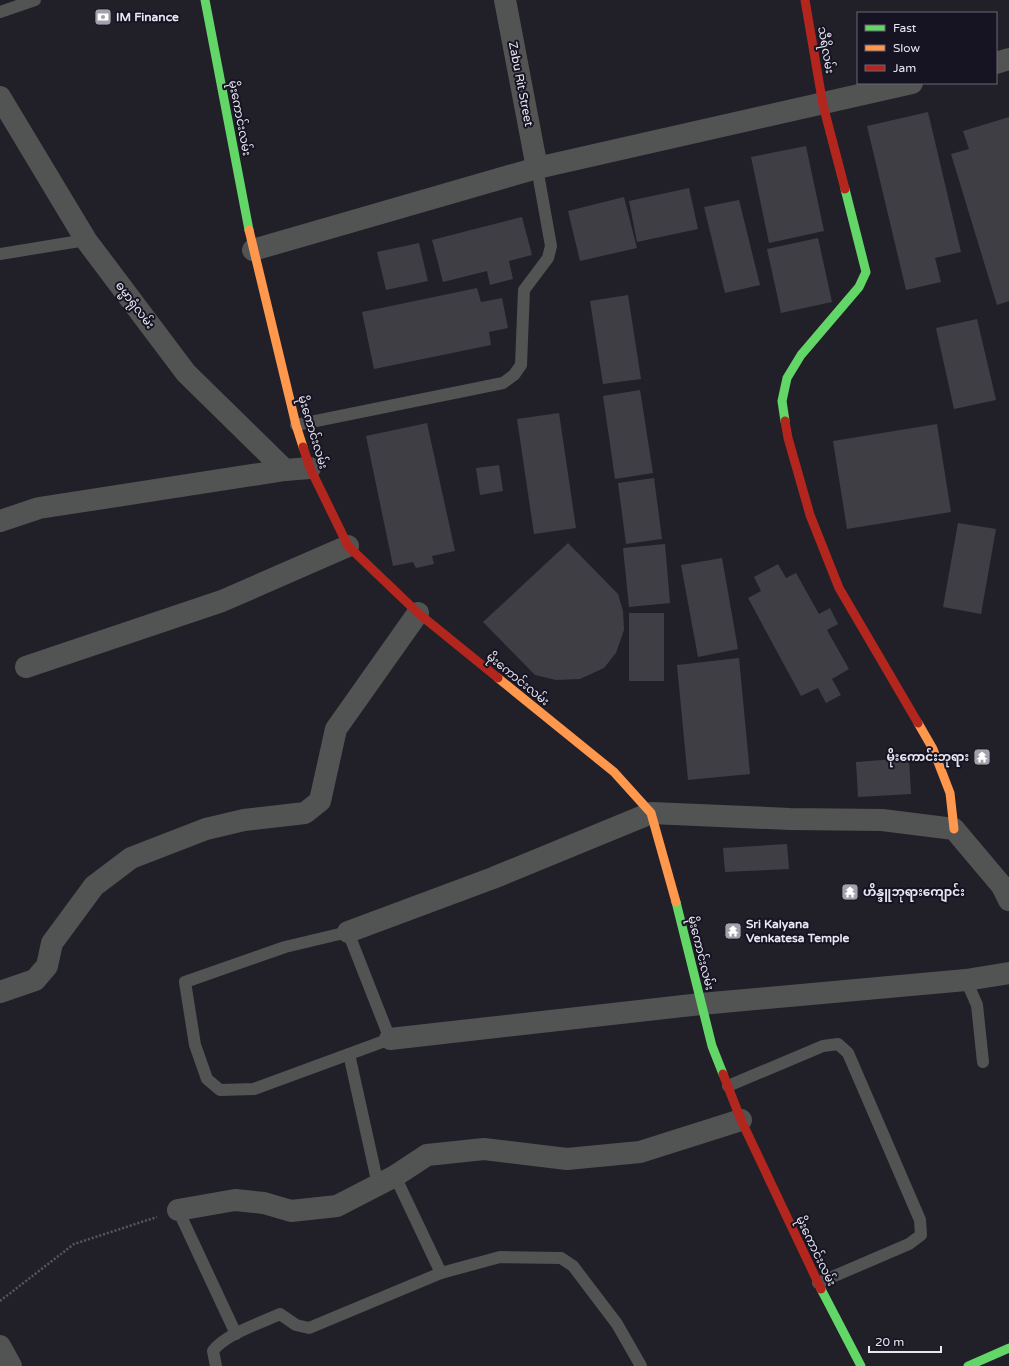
<svg xmlns="http://www.w3.org/2000/svg" width="1009" height="1366" font-family="'Varela Round','Noto Sans Myanmar',sans-serif">
	<style>
		.building { fill: #3e3e44 }
		.lines { fill: none; stroke-linecap: round; stroke-linejoin: round }
		.path { stroke: #58585b; stroke-width: 2.5; stroke-dasharray: 2 2; stroke-linecap: butt }
		.lane { stroke: #525453; stroke-width: 12 }
		.street { stroke: #525453; stroke-width: 22 }
		.fast { stroke: #63d668; stroke-width: 9 }
		.slow { stroke: #ff974d; stroke-width: 9 }
		.jam { stroke: #b3261e; stroke-width: 9 }
		.labels { text-anchor: middle; dominant-baseline: central; stroke-width: 4; stroke-linejoin: round; paint-order: stroke }
		.poi-label { font-size: 12px; font-weight: bold; fill: #e8e6f2; stroke: #161322; text-anchor: start }
		.street-label { font-size: 12px; fill: #e8e6f2; stroke: #161322 }
	</style>
	<rect width="100%" height="100%" fill="#212028"/>
	<g class="building">
		<path d="M928,112L961,252L935,258L941,282L906,290L867,126Z"/>
		<path d="M1009,117V301L997,305L951,154L969,149L963,131Z"/>
		<path d="M806,146L824,231L769,243L751,157Z"/>
		<path d="M689,188L698,229L637,242L629,201Z"/>
		<path d="M624,197L637,248L580,261L568,211Z"/>
		<path d="M739,200L760,285L725,293L704,207Z"/>
		<path d="M522,217L532,255L509,261L513,279L490,285L487,271L443,282L432,240Z"/>
		<path d="M818,238L832,302L781,313L767,249Z"/>
		<path d="M419,243L428,281L386,290L377,252Z"/>
		<path d="M477,288L481,302L502,298L508,328L489,332L491,345L374,369L362,312Z"/>
		<path d="M628,295L641,379L603,384L590,301Z"/>
		<path d="M977,319L996,400L954,409L936,328Z"/>
		<path d="M640,390L653,473L615,479L603,396Z"/>
		<path d="M559,413L576,528L534,534L517,419Z"/>
		<path d="M427,423L455,551L432,556L434,564L416,568L413,562L393,566L366,436Z"/>
		<path d="M937,424L951,512L847,529L833,441Z"/>
		<path d="M499,465L503,491L480,495L476,468Z"/>
		<path d="M654,478L662,539L626,544L618,483Z"/>
		<path d="M958,523L996,529L981,614L943,607Z"/>
		<path d="M568,543L618,594L623,611L624,630L616,653L604,668L580,679L556,680L535,675L483,622Z"/>
		<path d="M665,544L670,603L629,607L623,548Z"/>
		<path d="M722,558L738,649L698,657L681,565Z"/>
		<path d="M778,564L786,578L796,573L819,614L830,608L838,624L827,630L849,669L832,679L841,695L826,703L818,688L801,696L748,598L761,591L754,577Z"/>
		<rect x="629" y="613" width="35" height="68"/>
		<path d="M739,658L750,774L688,780L677,665Z"/>
		<path d="M909,758L911,794L858,797L856,762Z"/>
		<path d="M787,844L789,869L725,872L723,848Z"/>
	</g>
	<g class="lines">
		<path class="path" d="M0,1301L74,1244L157,1217"/>
		<g class="lane">
			<path d="M0,12L35,0"/>
			<path d="M0,254L86,240"/>
			<path d="M296,425L503,383L514,375L521,365L524,290L548,258L551,246L537,168"/>
			<path d="M348,932L390,1039L254,1089L220,1090L207,1079L195,1045L185,982L285,947Z"/>
			<path d="M966,980L977,1005L983,1062"/>
			<path d="M349,1054L378,1185"/>
			<path d="M728,1086L823,1046L838,1044L848,1053L920,1220L921,1235L909,1244L818,1283"/>
			<path d="M395,1176L441,1273"/>
			<path d="M178,1210L236,1334"/>
			<path d="M216,1366L213,1351C225,1334 261,1323 280,1314L296,1325L309,1328L441,1273L500,1257L561,1258L573,1266L617,1324L641,1366"/>
		</g>
		<g class="street">
			<path d="M505,0L537,168"/>
			<path d="M996,63L1009,59"/>
			<path d="M0,97L86,240L186,373L285,470L310,468"/>
			<path d="M253,250L537,168L912,83"/>
			<path d="M0,521L39,508L285,470"/>
			<path d="M26,667L222,601L348,546"/>
			<path d="M348,932L493,878L651,813L790,819L882,820L954,829L1002,886L1009,900"/>
			<path d="M0,992L35,980L47,966L52,943L94,886L131,858L206,829L244,820L305,813L320,801L336,729L418,613"/>
			<path d="M390,1039L701,1004L966,980L1009,973"/>
			<path d="M178,1210L235,1200L264,1203L291,1211L337,1206L395,1176L427,1155L484,1149L567,1159L640,1152L741,1120"/>
			<path d="M0,1346L11,1366"/>
		</g>
		<g class="fast">
			<path d="M205,0L249,230"/>
			<path d="M785,421L782,401L787,378L801,355L859,287L866,272L845,189"/>
			<path d="M676,902L712,1046L723,1074"/>
			<path d="M821,1289L861,1366"/>
			<path d="M968,1366L1009,1348"/>
		</g>
		<g class="slow">
			<path d="M249,230L296,425L303,447"/>
			<path d="M498,678L614,772L651,813L676,902"/>
			<path d="M918,723L933,749L950,793L954,829"/>
		</g>
		<g class="jam">
			<path d="M805,0L823,105L845,189"/>
			<path d="M785,421L788,438L810,515L839,588L918,723"/>
			<path d="M303,447L310,468L348,546L418,613L498,678"/>
			<path d="M723,1074L741,1120L821,1289"/>
		</g>
	</g>
	<defs>
		<g id="bank-square" transform="scale(0.9)"><rect x="-9" y="-9" width="18" height="18" rx="4" fill="#a2a1ab" stroke="#161322"/><path d="M-6-4H6V4H-6ZM0-2.3a2.3 2.3 0 1 0 0 4.6a2.3 2.3 0 1 0 0-4.6Z" fill="#fff"/></g>
		<g id="temple-square" transform="scale(0.9)"><rect x="-9" y="-9" width="18" height="18" rx="4" fill="#a2a1ab" stroke="#161322"/><path d="M0-6L5-2H3V0L6.5 2.5H4V6H1.5V3h-3V6H-4V2.5H-6.5L-3 0V-2H-5Z" fill="#fff"/></g>
	</defs>
	<g fill-rule="evenodd">
		<use href="#bank-square" x="103" y="17"/>
		<use href="#temple-square" x="982" y="757"/>
		<use href="#temple-square" x="850" y="892"/>
		<use href="#temple-square" x="733" y="931"/>
	</g>
	<g class="labels">
		<g class="poi-label">
			<text x="116" y="17">IM Finance</text>
			<text x="969" y="757" text-anchor="end">မိုးကောင်းဘုရား</text>
			<text x="863" y="892">ဟိန္ဒူဘုရားကျောင်း</text>
			<text x="746" y="924">Sri Kalyana<tspan x="746" dy="14">Venkatesa Temple</tspan></text>
		</g>
		<g class="street-label">
			<text transform="translate(826 50) rotate(80)">သီရိလမ်း</text>
			<text transform="translate(521 84) rotate(79)">Zabu Rit Street</text>
			<text transform="translate(240 118) rotate(79)">မိုးကောင်းလမ်း</text>
			<text transform="translate(135 305) rotate(53)">ဓမ္မာရုံလမ်း</text>
			<text transform="translate(313 432) rotate(73)">မိုးကောင်းလမ်း</text>
			<text transform="translate(518 679) rotate(39)">မိုးကောင်းလမ်း</text>
			<text transform="translate(701 953) rotate(76)">မိုးကောင်းလမ်း</text>
			<text transform="translate(816 1251) rotate(64)">မိုးကောင်းလမ်း</text>
		</g>
	</g>
	<rect x="857" y="12" width="140" height="72" fill="#161322" stroke="#6a6775"/>
	<rect x="865" y="25" width="20" height="6" fill="#63d668" stroke="#6a6775"/>
	<text x="893" y="32" font-size="12" fill="#e8e6f2">Fast</text>
	<rect x="865" y="45" width="20" height="6" fill="#ff974d" stroke="#6a6775"/>
	<text x="893" y="52" font-size="12" fill="#e8e6f2">Slow</text>
	<rect x="865" y="65" width="20" height="6" fill="#b3261e" stroke="#6a6775"/>
	<text x="893" y="72" font-size="12" fill="#e8e6f2">Jam</text>
	<path d="M869 1346v6h72v-6" fill="none" stroke="#e8e6f2" stroke-width="2"/>
	<text x="875" y="1346" font-size="12" fill="#e8e6f2" stroke="#161322" stroke-width="3" paint-order="stroke">20 m</text>
</svg>
